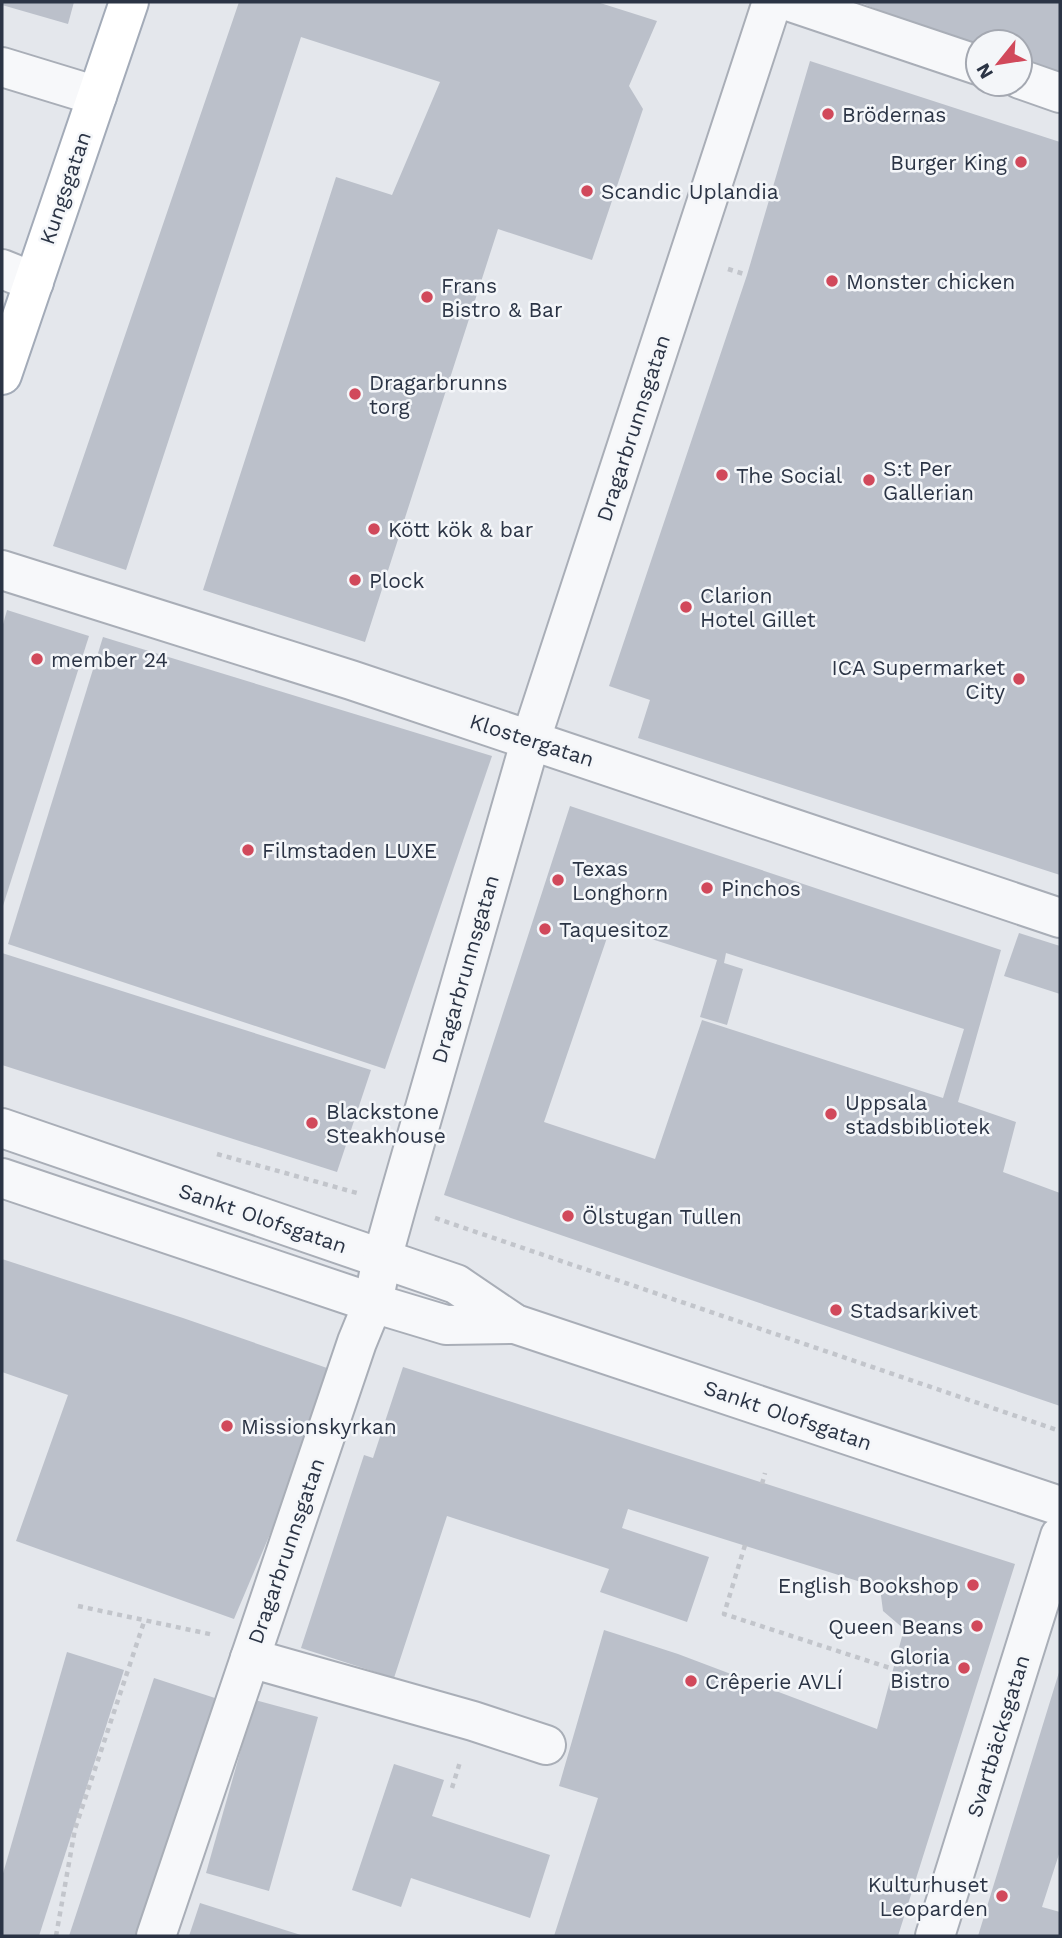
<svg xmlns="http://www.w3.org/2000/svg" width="1062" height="1938" font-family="'Work Sans',sans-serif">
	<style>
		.building { fill: #bbc0ca; fill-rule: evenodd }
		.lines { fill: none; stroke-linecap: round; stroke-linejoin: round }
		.minor-casing { stroke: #a9aeb7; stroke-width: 42 }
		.major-casing { stroke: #a3abb8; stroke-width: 42 }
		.path { stroke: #c2c5cb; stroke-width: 4.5; stroke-dasharray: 5 5; stroke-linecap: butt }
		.minor { stroke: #f7f8fa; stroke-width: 38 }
		.major { stroke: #fff; stroke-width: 38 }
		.poi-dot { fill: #d1495b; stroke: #f4f6f9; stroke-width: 2.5 }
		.labels { text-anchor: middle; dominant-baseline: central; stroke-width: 5; stroke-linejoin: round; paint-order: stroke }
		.poi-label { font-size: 21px; fill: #2b3445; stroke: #f4f6f9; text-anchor: start }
		.street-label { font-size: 21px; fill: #2b3445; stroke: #f4f6f9 }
	</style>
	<rect width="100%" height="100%" fill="#e4e7ec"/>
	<g class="building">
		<path d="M2,2H74L68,24L2,5Z"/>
		<path d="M239,2H597L657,21L629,86L643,109L592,260L498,229L365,642L203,590L336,177L392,195L440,82L301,37L126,570L53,546Z"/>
		<path d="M859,2H1060V73L1020,60V42H978V46L922,28Z"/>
		<path d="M810,61L1060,142V875L638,738L650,700L609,686L747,275Z"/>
		<path d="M7,610L89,636L2,909V628Z"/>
		<path d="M103,637L492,756L385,1069L8,944Z"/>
		<path d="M570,806L1001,950L958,1102L1016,1122L1003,1172L1060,1193V1406L444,1195ZM611,926L717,960L700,1017L727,1025L743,969L724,963L726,953L964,1029L943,1098L702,1020L655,1159L544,1122Z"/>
		<path d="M1019,933L1060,946V994L1004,976Z"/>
		<path d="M2,953L371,1070L337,1172L2,1065Z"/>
		<path d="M2,1259L183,1318L327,1368L273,1527L234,1619L16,1541L68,1395L2,1372Z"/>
		<path d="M403,1367L1015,1564L898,1936H554L598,1798L559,1786L604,1630L678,1654L877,1729L904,1629L883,1611L880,1588L628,1509L622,1528L709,1557L687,1622L600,1592L609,1569L447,1516L394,1678L301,1648L364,1455L373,1458Z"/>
		<path d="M67,1652L124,1670L39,1936H2V1877Z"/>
		<path d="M1060,1669V1851L1042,1907L1060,1912V1936H978Z"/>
		<path d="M154,1678L218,1699L140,1936H69Z"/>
		<path d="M255,1700L318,1717L269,1891L206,1873Z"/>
		<path d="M394,1764L444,1780L432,1816L550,1855L530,1918L411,1878L401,1907L352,1890Z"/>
		<path d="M200,1903L304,1936H189Z"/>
	</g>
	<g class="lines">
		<g class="minor-casing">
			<g id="minor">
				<path d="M791,2L978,65"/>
				<path d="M2,67L97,96"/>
				<path d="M1020,79L1060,93"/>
				<path d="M2,269L34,282"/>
				<path d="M2,570L351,680L1060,918"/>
				<path d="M2,1128L456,1284L515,1324L1060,1506"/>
				<path d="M2,1178L373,1303L446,1325L515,1324"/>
				<path d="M250,1658L473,1721L546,1745"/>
				<path d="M156,1936L357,1342L373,1303L382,1259L397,1205L531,739L772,2"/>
				<path d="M935,1936L1060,1536"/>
			</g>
		</g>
		<g class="major-casing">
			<path id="major" d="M2,375L129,2"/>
		</g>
		<g class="path">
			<path d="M728,269L747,275"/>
			<path d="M217,1154L357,1193"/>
			<path d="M435,1218L1060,1431"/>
			<path d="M762,1484L765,1473"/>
			<path d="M745,1545L724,1614L893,1669"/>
			<path d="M78,1606L214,1635"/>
			<path d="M452,1788L460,1762"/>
			<path d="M56,1936L75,1829L144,1622"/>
		</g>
		<use href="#minor" class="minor"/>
		<use href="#major" class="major"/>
	</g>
	<g class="poi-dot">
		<circle cx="828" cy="114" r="7"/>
		<circle cx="1021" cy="162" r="7"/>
		<circle cx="587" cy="191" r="7"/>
		<circle cx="832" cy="281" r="7"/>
		<circle cx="427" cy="297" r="7"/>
		<circle cx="355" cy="394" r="7"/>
		<circle cx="722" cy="475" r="7"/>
		<circle cx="869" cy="480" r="7"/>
		<circle cx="374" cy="529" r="7"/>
		<circle cx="355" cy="580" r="7"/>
		<circle cx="686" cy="607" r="7"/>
		<circle cx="37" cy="659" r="7"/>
		<circle cx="1019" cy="679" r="7"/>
		<circle cx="248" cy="850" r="7"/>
		<circle cx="558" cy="880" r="7"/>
		<circle cx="707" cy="888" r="7"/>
		<circle cx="545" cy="929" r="7"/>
		<circle cx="831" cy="1114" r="7"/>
		<circle cx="312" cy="1123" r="7"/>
		<circle cx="568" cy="1216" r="7"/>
		<circle cx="836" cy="1310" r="7"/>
		<circle cx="227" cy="1426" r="7"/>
		<circle cx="973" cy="1585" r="7"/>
		<circle cx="977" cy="1626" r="7"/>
		<circle cx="964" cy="1668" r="7"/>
		<circle cx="691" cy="1681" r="7"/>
		<circle cx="1002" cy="1896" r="7"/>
	</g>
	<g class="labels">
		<g class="poi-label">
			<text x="842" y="114">Brödernas</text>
			<text x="1007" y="162" text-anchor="end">Burger King</text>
			<text x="601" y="191">Scandic Uplandia</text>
			<text x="846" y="281">Monster chicken</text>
			<text x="441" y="285">Frans<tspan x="441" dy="24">Bistro &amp; Bar</tspan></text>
			<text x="369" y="382">Dragarbrunns<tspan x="369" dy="24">torg</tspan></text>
			<text x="883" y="468">S:t Per<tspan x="883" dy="24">Gallerian</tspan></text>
			<text x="736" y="475">The Social</text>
			<text x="388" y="529">Kött kök &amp; bar</text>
			<text x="369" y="580">Plock</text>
			<text x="700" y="595">Clarion<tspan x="700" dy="24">Hotel Gillet</tspan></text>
			<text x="51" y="659">member 24</text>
			<text x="1005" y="667" text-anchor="end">ICA Supermarket<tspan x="1005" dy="24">City</tspan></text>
			<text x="262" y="850">Filmstaden LUXE</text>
			<text x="572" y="868">Texas<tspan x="572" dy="24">Longhorn</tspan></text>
			<text x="721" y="888">Pinchos</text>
			<text x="559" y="929">Taquesitoz</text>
			<text x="845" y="1102">Uppsala<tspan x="845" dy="24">stadsbibliotek</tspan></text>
			<text x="326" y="1111">Blackstone<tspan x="326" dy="24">Steakhouse</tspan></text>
			<text x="582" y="1216">Ölstugan Tullen</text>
			<text x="850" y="1310">Stadsarkivet</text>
			<text x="241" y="1426">Missionskyrkan</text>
			<text x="959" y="1585" text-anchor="end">English Bookshop</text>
			<text x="963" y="1626" text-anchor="end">Queen Beans</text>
			<text x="950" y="1656" text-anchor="end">Gloria<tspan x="950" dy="24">Bistro</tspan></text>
			<text x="705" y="1681">Crêperie AVLÍ</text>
			<text x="988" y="1884" text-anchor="end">Kulturhuset<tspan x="988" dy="24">Leoparden</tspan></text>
		</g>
		<g class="street-label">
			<text transform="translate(65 188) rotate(-71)">Kungsgatan</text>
			<text transform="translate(633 428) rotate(-72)">Dragarbrunnsgatan</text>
			<text transform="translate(532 740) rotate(18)">Klostergatan</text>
			<text transform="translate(465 969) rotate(-74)">Dragarbrunnsgatan</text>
			<text transform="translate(263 1218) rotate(19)">Sankt Olofsgatan</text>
			<text transform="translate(788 1415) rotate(19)">Sankt Olofsgatan</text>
			<text transform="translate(286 1551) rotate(-71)">Dragarbrunnsgatan</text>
			<text transform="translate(998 1736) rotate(-73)">Svartbäcksgatan</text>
		</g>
	</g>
	<rect width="1062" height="1938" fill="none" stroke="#2b3445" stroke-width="7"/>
	<g transform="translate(999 63) rotate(240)"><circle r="33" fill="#f4f6f9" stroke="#a4a8b1" stroke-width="2"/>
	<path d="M0-5L12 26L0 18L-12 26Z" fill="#d1495b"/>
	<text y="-10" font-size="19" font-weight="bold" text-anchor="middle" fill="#2b3445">N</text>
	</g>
</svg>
